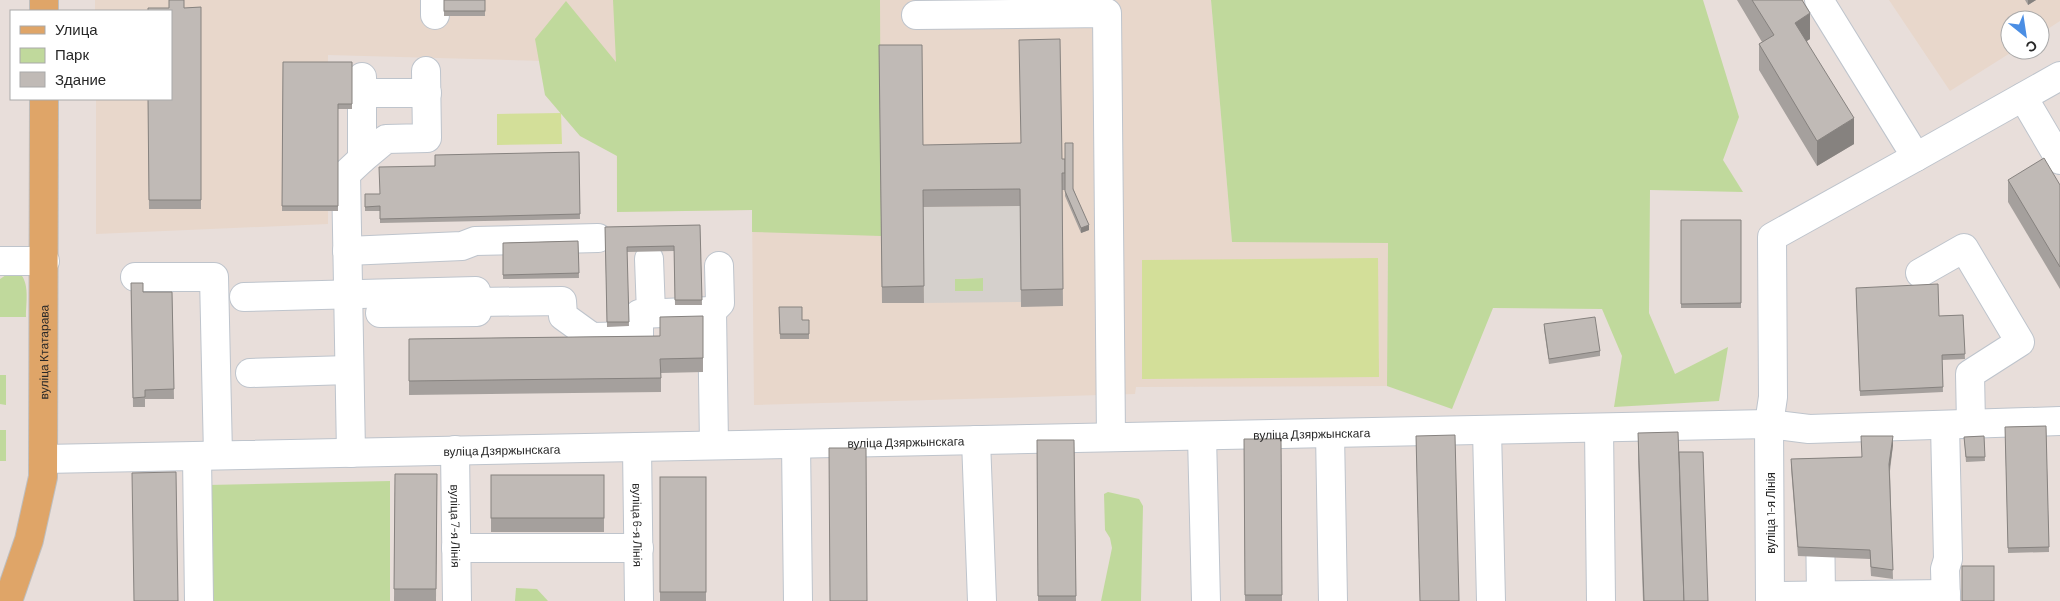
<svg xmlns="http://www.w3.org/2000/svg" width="2060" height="601" font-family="Barlow,sans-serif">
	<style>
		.education { fill: #e8d7cb }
		.green { fill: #c0d99c }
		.pitch { fill: #d3df99 }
		.plaza { fill: #d5d0cc; fill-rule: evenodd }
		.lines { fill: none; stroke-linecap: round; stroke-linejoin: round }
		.minor-casing { stroke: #bec4cc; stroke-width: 30 }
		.major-casing { stroke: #bebebe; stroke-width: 30 }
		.minor { stroke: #fff; stroke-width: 28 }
		.major { stroke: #dfa568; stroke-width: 28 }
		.wall { fill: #a5a09d }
		.shaded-wall { fill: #86827f }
		.building { fill: #c0bab6; stroke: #86827f }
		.labels { text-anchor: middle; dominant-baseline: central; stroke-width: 4; stroke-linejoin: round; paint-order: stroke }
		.street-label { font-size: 12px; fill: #272727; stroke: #fff }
	</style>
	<rect width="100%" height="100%" fill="#e8deda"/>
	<g class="education">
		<path d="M95,0H1211L1232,242H1388L1387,386L1136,387L1135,394L754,405L752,210L617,212L616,63L328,55V224L96,234V99H171V11H95Z"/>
		<path d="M1889,0H2060V21L2040,34V20H2010V50H2015L1950,91Z"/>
	</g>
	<g class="green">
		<path d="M613,0H880L881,236L752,232V210L617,212V156L580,136L545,95L535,39L566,1L616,62Z"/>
		<path d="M1211,0H1703L1739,117L1723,160L1743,192L1650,190L1649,313L1675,374L1728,347L1719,401L1614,407L1622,356L1602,309L1493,308L1452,409L1387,386L1388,243L1232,242Z"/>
		<path d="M15,269C31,279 26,300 26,317H0V279Z"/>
		<path d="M983,278V291L955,292V279Z"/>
		<path d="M0,375H6V405L0,404Z"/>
		<rect x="0" y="430" width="6" height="31"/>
		<path d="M390,481V601H209L207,485Z"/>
		<path d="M1108,492L1139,499L1143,506L1141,601H1101L1112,548L1110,538L1105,530L1104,494Z"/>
		<path d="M516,588L537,589L548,601H515Z"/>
	</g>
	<g class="pitch">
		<path d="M561,113L562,144L497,145V114Z"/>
		<path d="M1378,258L1379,377L1142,379V260Z"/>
	</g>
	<path class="plaza" d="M1020,206L1021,302L924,303L923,207ZM983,278V291H955V279Z"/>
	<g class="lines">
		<g class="minor-casing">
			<g id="minor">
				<path d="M435,0V15"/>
				<path d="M916,15L1107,13L1111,437"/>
				<path d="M362,93H427"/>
				<path d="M2023,97L2060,160"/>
				<path d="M1916,157L2060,76"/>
				<path d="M362,159L386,139L427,138L426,71"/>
				<path d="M347,251L462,246L475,241L598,238"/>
				<path d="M649,259L651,313"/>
				<path d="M0,261H45"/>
				<path d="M1920,273L1964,248L2020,342L1970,374L1971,424"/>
				<path d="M135,277H214L218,455"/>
				<path d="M244,297L476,291L477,302L562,301L563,316L592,337L639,336V314L712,311"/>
				<path d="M380,313L477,312V302"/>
				<path d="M250,373L349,370"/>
				<path d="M1945,425L1948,559L1945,569L1946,601"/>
				<path d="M1599,428L1601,601"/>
				<path d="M1487,430L1491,601"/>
				<path d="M1330,433L1333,601"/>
				<path d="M1202,436L1206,601"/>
				<path d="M976,440L982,601"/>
				<path d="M796,444L798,601"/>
				<path d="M714,445L712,311L720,303L719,266"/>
				<path id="s1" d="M637,447L639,601"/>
				<path id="s2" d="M455,450L457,601"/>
				<path d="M351,453L346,174L362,159V77"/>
				<path d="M197,456L199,601"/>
				<path id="s3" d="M44,459L1769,424L1809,429L2060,421"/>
				<path d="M1820,519L1821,595"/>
				<path d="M456,548H639"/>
				<path d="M1770,596L1946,594"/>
				<path d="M1770,601L1769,424L1773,397L1772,237L1916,157L1819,0"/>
			</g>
		</g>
		<g class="major-casing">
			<g id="major">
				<path d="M44,0V11"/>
				<path id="s4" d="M8,601L29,540L43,477L44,99"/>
			</g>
		</g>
		<use href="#minor" class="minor"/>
		<use href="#major" class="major"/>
	</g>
	<g class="wall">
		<rect x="444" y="0" width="41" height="16"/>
		<path d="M1737,0H1802L1810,39L1807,41L1854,144L1817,166L1759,70V44L1762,42Z"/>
		<path d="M2025,0H2036L2028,5Z"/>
		<path d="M201,7V209H149L148,99L184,8Z"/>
		<path d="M879,45L923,145L1062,159L1089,230L1081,233L1065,196V190H1062L1063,306L1021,307L1020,206L923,207L924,303H882Z"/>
		<path d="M283,62H352V109H338V211H282Z"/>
		<path d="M579,152L580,219L380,223V211H365V194H380L435,166Z"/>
		<path d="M2008,180L2060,185V289L2008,202Z"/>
		<rect x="1681" y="220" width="60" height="88"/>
		<path d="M700,225L702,305H675L674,251L627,252L629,326L607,327L605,227Z"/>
		<path d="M578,241L579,278L503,279V243Z"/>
		<path d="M131,283L143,292H172L174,399H145V407H133Z"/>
		<path d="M1856,288L1939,316L1963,315L1965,359L1942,360L1943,392L1860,396Z"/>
		<path d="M779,307L802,320H809V339H780Z"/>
		<path d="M703,316V372L661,373V392L409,395V339L660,336Z"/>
		<path d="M1544,324L1600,351V356L1549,364L1544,329Z"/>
		<path d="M2046,426L2049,552L2008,553L2005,427Z"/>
		<path d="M1638,433L1679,452L1708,601H1643L1638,459Z"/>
		<path d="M1416,436L1459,601H1420Z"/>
		<path d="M1984,436L1985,461L1966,462L1964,437Z"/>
		<path d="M1244,439H1281L1282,601H1245Z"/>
		<path d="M1037,440H1074L1076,601H1038Z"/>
		<path d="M1893,445L1890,471L1893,579L1871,576L1870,559L1798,556L1791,468V459L1861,457Z"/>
		<path d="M395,474H437L436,601H394Z"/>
		<rect x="491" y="475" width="113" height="57"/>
		<rect x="660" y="477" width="46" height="124"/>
	</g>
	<g class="shaded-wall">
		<path d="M2028,0H2036L2028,5Z"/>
		<path d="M1810,13V39L1795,48V23Z"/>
		<path d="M1854,118V144L1817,166V141Z"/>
		<path d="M1089,225V230L1081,233V228Z"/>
		<path d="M1893,436V445L1889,473V464Z"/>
	</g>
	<g class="building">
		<path d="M169,0H184V8L201,7V200H149L148,99H171V11H148V8H169Z"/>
		<rect x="444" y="0" width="41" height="11"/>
		<path d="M1752,0H1802L1810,13L1795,23L1854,118L1817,141L1759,44L1774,35Z"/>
		<path d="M1060,39L1062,159H1065V173H1062L1063,289L1021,290L1020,189L923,190L924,286L882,287L879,45H922L923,145L1021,143L1019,40Z"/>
		<path d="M283,62H352V104H338V206H282Z"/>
		<path d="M1065,143H1073V189L1089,225L1081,228L1065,191Z"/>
		<path d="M579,152L580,214L380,219V206L365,207V194H380L379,167L435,166V155Z"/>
		<path d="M2044,158L2060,185V267L2008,180Z"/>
		<path d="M1681,220H1741V303L1681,304Z"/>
		<path d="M700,225L702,300H675L674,246L627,247L629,322H607L605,227Z"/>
		<path d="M578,241L579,273L503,275V243Z"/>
		<path d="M131,283H143V292H172L174,389L145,390V397L133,398Z"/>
		<path d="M1938,284L1939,316L1963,315L1965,354L1942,355L1943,387L1860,391L1856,288Z"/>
		<path d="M779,307H802V320H809V334H780Z"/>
		<path d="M703,316V358L660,359L661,378L409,381V339L660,336V317Z"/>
		<path d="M1595,317L1600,351L1549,359L1544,324Z"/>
		<path d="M2046,426L2049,547L2008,548L2005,427Z"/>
		<path d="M1678,432L1684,601H1644L1638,433Z"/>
		<path d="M1455,435L1459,601H1420L1416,436Z"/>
		<path d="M1861,436H1893L1889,464L1893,570L1871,567L1870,550L1798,547L1791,459L1862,457Z"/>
		<path d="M1984,436L1985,457H1966L1964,437Z"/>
		<path d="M1244,439H1281L1282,595H1245Z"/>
		<path d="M1037,440H1074L1076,596H1038Z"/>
		<path d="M829,448H866L867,601H830Z"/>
		<path d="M1679,452H1703L1708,601H1684Z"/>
		<path d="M176,472L178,601H134L132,473Z"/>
		<path d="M395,474H437L436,589H394Z"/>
		<rect x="491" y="475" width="113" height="43"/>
		<rect x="660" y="477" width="46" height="115"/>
		<rect x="1962" y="566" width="32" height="35"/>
	</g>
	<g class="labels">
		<g class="street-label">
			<text stroke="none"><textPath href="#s4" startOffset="254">вуліца Ктатарава</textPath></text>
			<text stroke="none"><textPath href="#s3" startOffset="1268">вуліца Дзяржынскага</textPath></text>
			<text stroke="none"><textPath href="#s3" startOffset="862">вуліца Дзяржынскага</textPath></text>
			<text stroke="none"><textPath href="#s3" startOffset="458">вуліца Дзяржынскага</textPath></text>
			<text transform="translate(1770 513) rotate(-90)">вуліца 1-я Лінія</text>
			<text stroke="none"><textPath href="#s1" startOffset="78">вуліца 6-я Лінія</textPath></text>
			<text stroke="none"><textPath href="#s2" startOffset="76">вуліца 7-я Лінія</textPath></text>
		</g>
	</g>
	<rect x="10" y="10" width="162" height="90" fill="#ffffff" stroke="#a9a9a9"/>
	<rect x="20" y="26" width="25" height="8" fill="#dfa568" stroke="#a9a9a9"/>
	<text x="55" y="35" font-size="15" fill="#272727">Улица</text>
	<rect x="20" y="48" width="25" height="15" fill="#c0d99c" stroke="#a9a9a9"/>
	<text x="55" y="60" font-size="15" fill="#272727">Парк</text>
	<rect x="20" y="72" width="25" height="15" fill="#c0bab6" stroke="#a9a9a9"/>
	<text x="55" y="85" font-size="15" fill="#272727">Здание</text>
	<g transform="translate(2025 35) rotate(150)"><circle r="24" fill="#ffffff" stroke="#a9a9a9"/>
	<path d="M0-4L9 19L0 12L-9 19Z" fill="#4b8ee4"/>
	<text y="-8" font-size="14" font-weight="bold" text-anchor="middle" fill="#272727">С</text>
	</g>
</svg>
